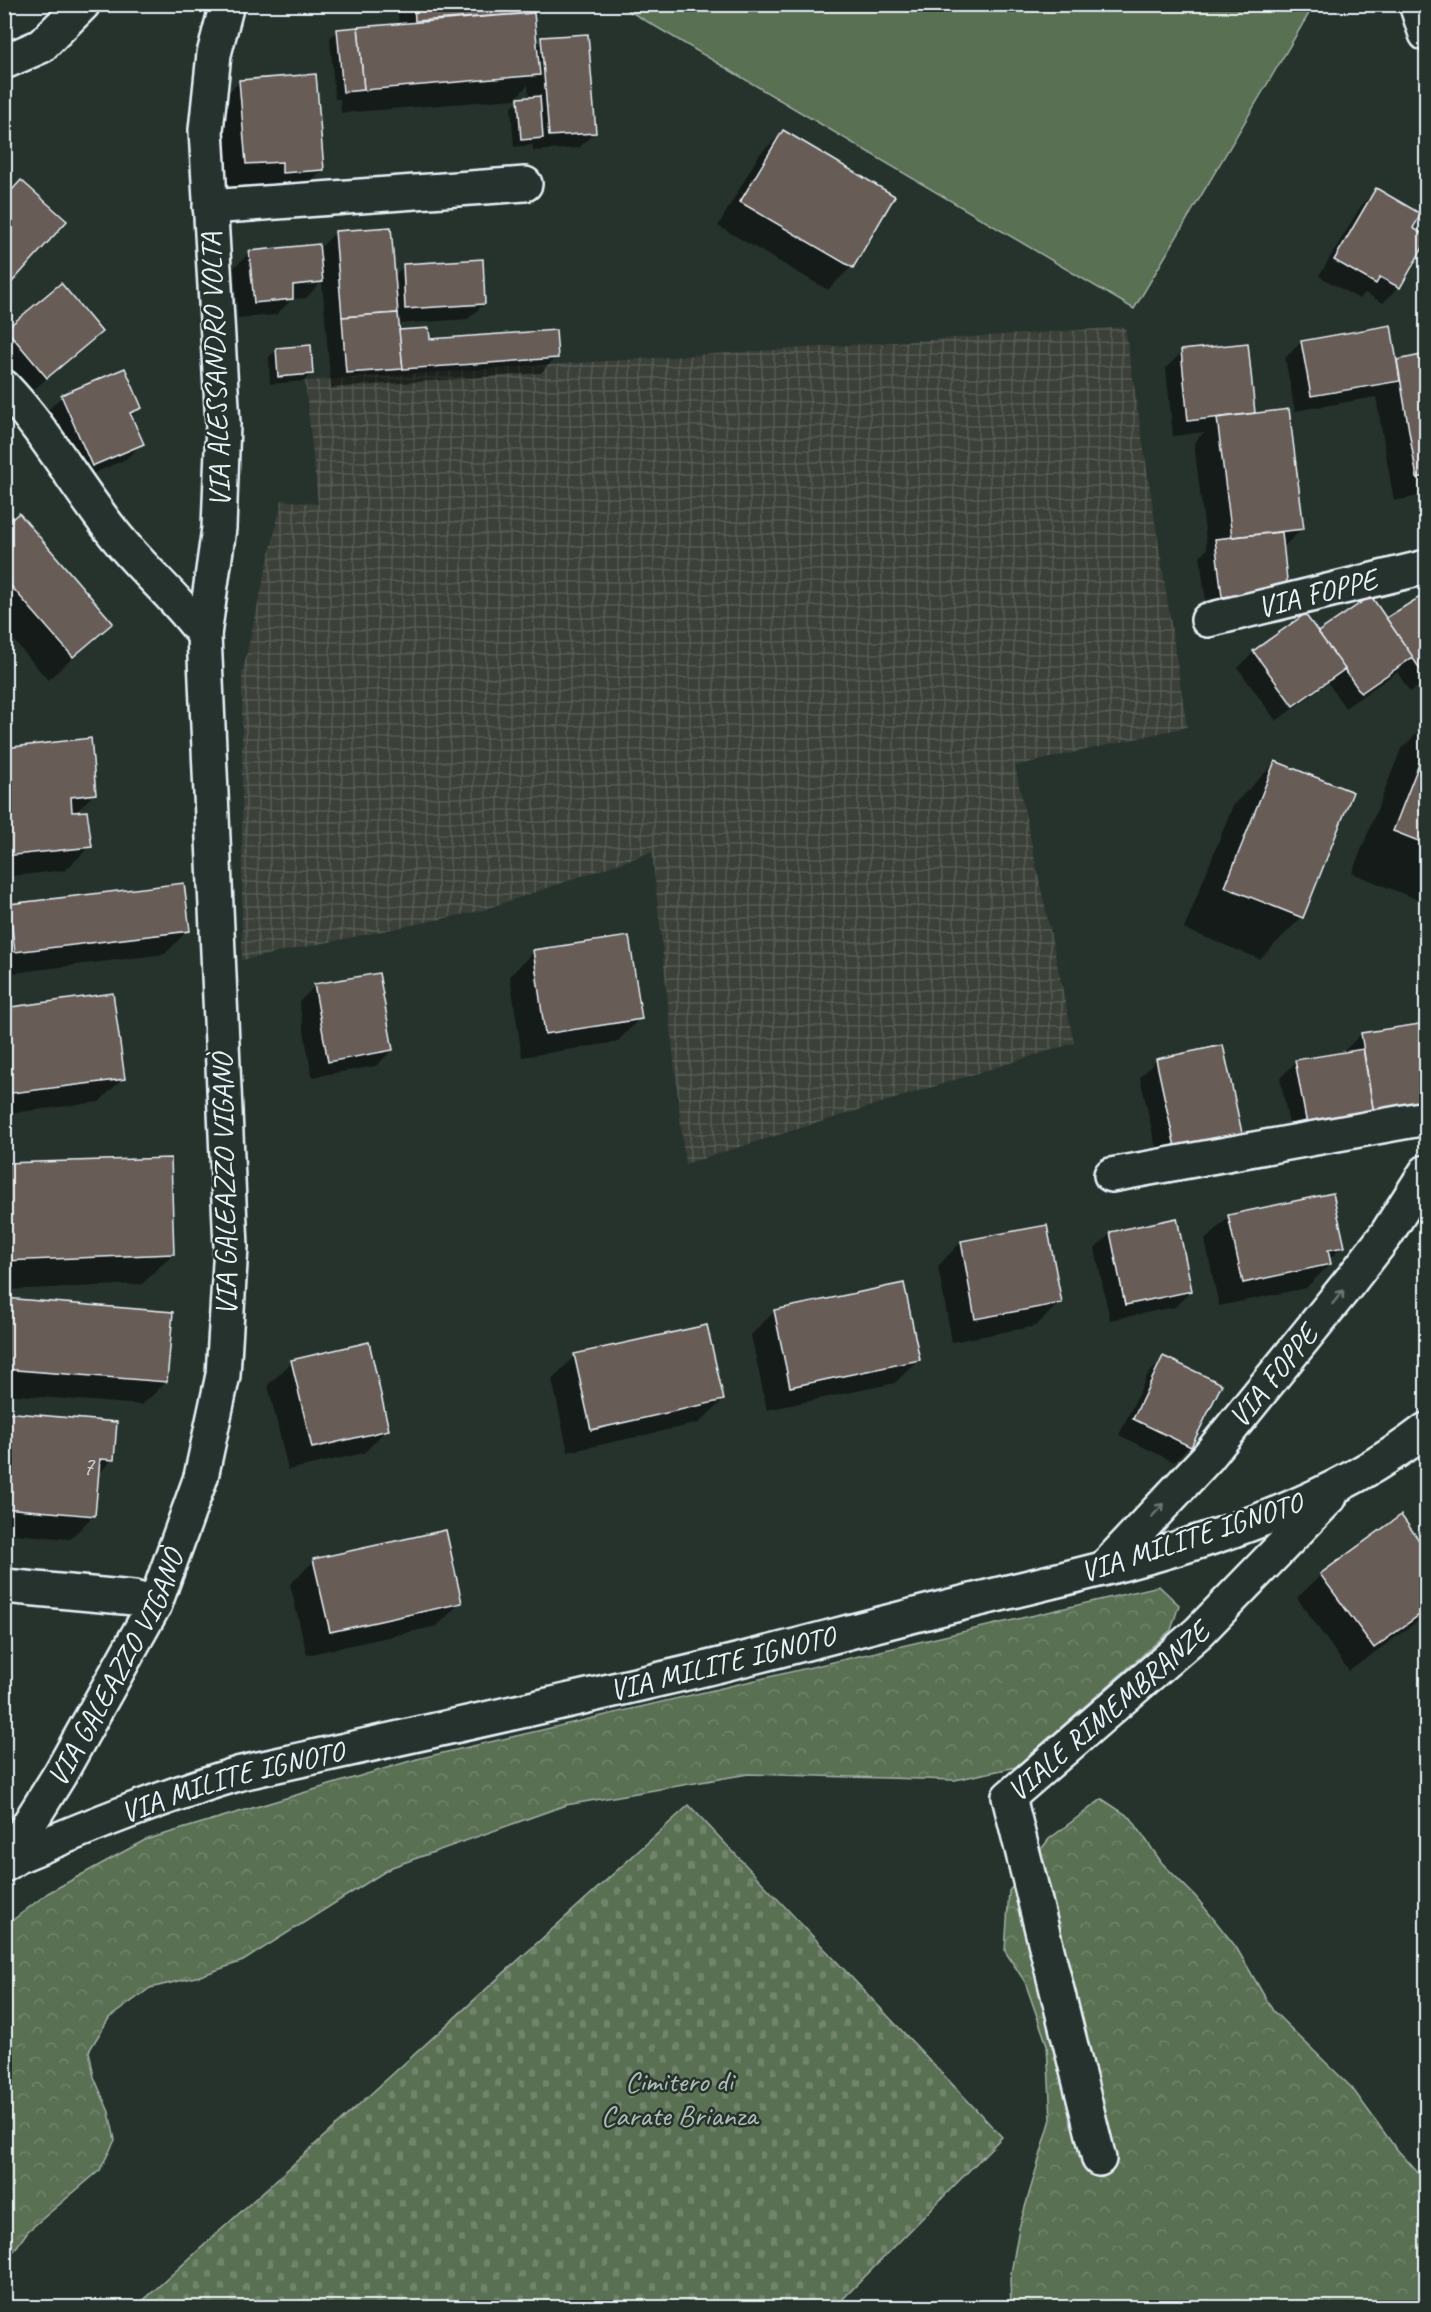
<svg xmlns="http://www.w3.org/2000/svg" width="1431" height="2312" font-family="Caveat,sans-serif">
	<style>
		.industrial { fill: url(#industrial-grid) }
		.forest { fill: url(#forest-crowns); stroke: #a1b0a6; stroke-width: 1.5 }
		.cemetery { fill: url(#cemetery-stones); stroke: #a1b0a6; stroke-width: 1.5 }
		.pitch { fill: #5a7053; stroke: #a1b0a6; stroke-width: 1.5 }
		.shadow { fill: #0007 }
		.building { fill: #675b56; stroke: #e8f1f8; stroke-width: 1.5 }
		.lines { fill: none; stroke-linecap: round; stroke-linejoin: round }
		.minor-casing { stroke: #e8f1f8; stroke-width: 38 }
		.minor { stroke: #26332d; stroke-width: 33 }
		.oneway { stroke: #6a7674 }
		.labels { text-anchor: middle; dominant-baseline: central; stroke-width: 5; stroke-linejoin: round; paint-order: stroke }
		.number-label { font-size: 27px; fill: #c8ccd0 }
		.street-label { font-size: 30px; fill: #e8f1f8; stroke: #26332d }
		.park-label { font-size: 30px; fill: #afbdb6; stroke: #26332d }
	</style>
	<defs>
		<pattern id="industrial-grid" width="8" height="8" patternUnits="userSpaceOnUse" patternTransform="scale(1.5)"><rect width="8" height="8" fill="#3a3f39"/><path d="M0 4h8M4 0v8" fill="none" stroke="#565b56"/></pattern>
		<pattern id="forest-crowns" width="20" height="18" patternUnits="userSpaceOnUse" patternTransform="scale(1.5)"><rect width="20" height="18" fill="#5a7053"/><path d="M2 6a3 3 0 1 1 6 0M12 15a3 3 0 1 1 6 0" fill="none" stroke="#72856c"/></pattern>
		<pattern id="cemetery-stones" width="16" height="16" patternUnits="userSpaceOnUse" patternTransform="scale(1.5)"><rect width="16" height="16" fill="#5a7053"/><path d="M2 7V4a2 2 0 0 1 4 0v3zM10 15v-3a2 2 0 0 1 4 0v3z" fill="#72856c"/></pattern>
	</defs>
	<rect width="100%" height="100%" fill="#26332d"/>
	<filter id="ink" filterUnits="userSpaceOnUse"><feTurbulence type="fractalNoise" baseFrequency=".0167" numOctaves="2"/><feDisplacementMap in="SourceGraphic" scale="12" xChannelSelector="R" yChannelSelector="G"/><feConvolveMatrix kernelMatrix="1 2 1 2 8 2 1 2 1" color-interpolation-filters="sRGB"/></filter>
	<g filter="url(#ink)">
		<path class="industrial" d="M1125,327L1187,727L1015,766L1074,1043L685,1164L652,852L480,911L242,960V674L282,500L318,504L305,381Z"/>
		<g class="forest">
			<path d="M1159,1586L1179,1605L1171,1630L1016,1767L955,1780L748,1774L566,1805L392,1867L243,1961L200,1976L150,1988L109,2018L89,2051L94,2077L109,2112L115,2140L100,2170L28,2231L5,2263V1926L48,1893L145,1840L417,1759Z"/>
			<path d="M1102,1799L1131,1818L1162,1863L1196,1897L1236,1947L1273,2011L1352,2088L1394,2146L1421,2176L1426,2197V2307H1011L1010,2279L1019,2228L1051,2119L1047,2045L1025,1982L1005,1951L1009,1891L1049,1839Z"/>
		</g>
		<path class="cemetery" d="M689,1805L1002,2137L835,2307H136Z"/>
		<path class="pitch" d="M619,5H1314L1134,309Z"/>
		<g class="shadow">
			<path d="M397,4H532L536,45L542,39L595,132L579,148L533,151V145L514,147L511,107L519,100L529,99L528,85L515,99L341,113L340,99H335L330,38L338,31L399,25Z"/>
			<path d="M240,81L323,170L299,193L259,196V185L222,187L216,105Z"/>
			<path d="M783,132L851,267L828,290L718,226L759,155Z"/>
			<path d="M1376,190L1411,228L1426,238L1398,287L1383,303L1365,293L1359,299L1319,276L1361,206Z"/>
			<path d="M335,233L394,276L404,266L484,304L468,319L397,324L398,332L429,340L556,357L541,373L331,388L322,281L306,298L292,299L276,315L238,318L234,268L250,252L318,250Z"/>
			<path d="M61,285L100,332L30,393L4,362V332Z"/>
			<path d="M1389,327L1396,363L1426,356V509L1424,495L1394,501L1376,397L1295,411L1285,358L1301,342Z"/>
			<path d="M1246,345L1254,415L1302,529L1282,548L1287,589L1207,612L1200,556L1207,549L1194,443L1204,432L1173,436L1166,368L1182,352Z"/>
			<path d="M276,350L312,373L304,381L270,384L269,357Z"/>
			<path d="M62,396L140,408L131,417L142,444L126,459L76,481L46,412Z"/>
			<path d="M4,528L111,623L48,680L4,629Z"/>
			<path d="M1426,595V682L1410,692L1397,672L1345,708L1328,683L1276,721L1238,668L1254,652L1386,620Z"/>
			<path d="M1426,724V903L1352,873L1401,749Z"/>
			<path d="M4,749L95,793L75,813L90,846L66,870L4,877Z"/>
			<path d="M1275,763L1302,917L1260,959L1184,929L1233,805Z"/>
			<path d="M10,906L188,930L165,954L4,974V911Z"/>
			<path d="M533,952L640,1018L617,1042L522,1057L510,976Z"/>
			<path d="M315,986L392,1050L376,1066L312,1077L299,1002Z"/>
			<path d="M4,1009L123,1078L99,1102L4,1114Z"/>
			<path d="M1426,1024V1117L1292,1140L1280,1078L1296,1062L1346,1053L1345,1050L1361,1034Z"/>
			<path d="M1156,1061L1240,1132L1224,1148L1159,1162L1140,1077Z"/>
			<path d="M4,1164L173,1254L142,1284L4,1290Z"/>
			<path d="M1229,1217L1343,1246L1329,1260L1330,1264L1306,1288L1219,1306L1205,1240Z"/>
			<path d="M1111,1233L1191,1291L1175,1307L1110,1320L1095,1249Z"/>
			<path d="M961,1242L1060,1302L1036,1326L952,1342L938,1266Z"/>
			<path d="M903,1285L919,1359L895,1383L767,1410L751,1335L774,1312Z"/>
			<path d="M4,1300L166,1382L142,1405L4,1394Z"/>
			<path d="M575,1356L723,1400L699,1423L568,1452L552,1379Z"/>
			<path d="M1164,1358L1190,1446L1174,1462L1119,1435L1148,1374Z"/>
			<path d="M292,1362L387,1429L364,1453L288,1470L268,1385Z"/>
			<path d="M4,1413L113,1459L97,1475L93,1516L70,1539L4,1533Z"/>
			<path d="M1401,1517L1426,1553V1615L1349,1671L1297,1598L1321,1575Z"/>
			<path d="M314,1561L461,1602L437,1626L307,1655L290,1584Z"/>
		</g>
		<g class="building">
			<path d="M414,4H534V13L415,21Z"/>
			<path d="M534,13L540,75L364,90L358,27Z"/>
			<path d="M358,27L364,90L343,92L337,29Z"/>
			<path d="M588,34L596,133L549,136L541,37Z"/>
			<path d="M316,74L324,170L282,173V162L246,164L239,80Z"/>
			<path d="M540,96L543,138L521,140L518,98Z"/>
			<path d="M783,130L895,196L853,268L740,202Z"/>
			<path d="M21,180L67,221L4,291V199Z"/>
			<path d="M1376,188L1421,214L1413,228L1426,236V242L1400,288L1380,277L1376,284L1334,260Z"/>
			<path d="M391,227L398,313L342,317L335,231Z"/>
			<path d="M319,244L323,282L293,285V299L254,303L249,251Z"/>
			<path d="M483,259L485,304L405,309L403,264Z"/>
			<path d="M61,283L102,332L47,378L6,329Z"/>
			<path d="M398,313L403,369L346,373L342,317Z"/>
			<path d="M1391,325L1400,381L1311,396L1301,341Z"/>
			<path d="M429,328L430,339L556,330L558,358L403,369L399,330Z"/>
			<path d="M1248,343L1255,413L1188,421L1181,350Z"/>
			<path d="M311,345L313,374L278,377L276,348Z"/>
			<path d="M1426,354V476L1417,478L1397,360Z"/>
			<path d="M125,368L142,408L130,413L144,444L92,466L61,395Z"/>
			<path d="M1289,409L1304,529L1232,537L1217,418Z"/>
			<path d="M19,513L113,623L73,657L4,578V526Z"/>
			<path d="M1282,532L1288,590L1222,597L1215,539Z"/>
			<path d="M1426,593V678L1386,618Z"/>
			<path d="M1371,596L1413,657L1361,693L1318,632Z"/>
			<path d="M1305,614L1345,669L1293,706L1253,651Z"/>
			<path d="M91,738L96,794L71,797L72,812L87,811L92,847L4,856V748Z"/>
			<path d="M1426,746V844L1393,831Z"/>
			<path d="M1275,761L1353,792L1303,918L1225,887Z"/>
			<path d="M184,883L190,931L15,952L9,904Z"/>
			<path d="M629,936L642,1019L545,1034L533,950Z"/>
			<path d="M379,973L393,1050L328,1062L314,984Z"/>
			<path d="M113,993L125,1079L4,1094V1008Z"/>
			<path d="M1426,1023V1105L1374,1114L1361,1033Z"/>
			<path d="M1223,1045L1242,1133L1175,1147L1156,1059Z"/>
			<path d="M1363,1049L1374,1114L1307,1125L1295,1060Z"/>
			<path d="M171,1158L174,1254L4,1261V1163Z"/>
			<path d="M1333,1193L1345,1247L1328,1250L1331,1264L1243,1283L1228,1215Z"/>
			<path d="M1177,1218L1192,1291L1125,1305L1110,1232Z"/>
			<path d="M1047,1225L1062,1303L975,1319L961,1241Z"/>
			<path d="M904,1283L920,1360L790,1387L774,1310Z"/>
			<path d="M4,1298L173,1312L167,1382L4,1369Z"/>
			<path d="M707,1325L724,1400L591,1430L574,1354Z"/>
			<path d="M369,1342L389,1430L312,1448L291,1360Z"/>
			<path d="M1163,1356L1222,1384L1191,1447L1133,1419Z"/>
			<path d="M4,1412L117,1422L114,1460L100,1459L95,1516L4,1508Z"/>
			<path d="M1401,1515L1426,1550V1610L1374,1648L1320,1574Z"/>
			<path d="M446,1530L462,1603L330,1632L313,1559Z"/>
		</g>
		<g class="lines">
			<g class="minor-casing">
				<g id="minor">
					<path d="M1416,4L1426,34"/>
					<path d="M4,62L41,46L83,4"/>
					<path d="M210,207L525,184"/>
					<path d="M4,387C47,432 76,487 115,535C143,570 177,598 204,635L219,528L223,424L206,130L214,54L227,4"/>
					<path d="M1208,620L1426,567"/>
					<path d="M1111,1175L1426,1118"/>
					<path d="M1104,1568L1207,1458L1352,1279L1386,1235L1426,1172"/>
					<path d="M4,1586L134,1598L155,1604"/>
					<path id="s1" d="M4,1864L60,1774L155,1604L201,1477L223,1375L231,1247L204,635"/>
					<path id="s2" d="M4,1865L18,1856C92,1825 164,1796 241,1773C381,1742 521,1712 661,1679C754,1658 846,1632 939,1609C1104,1567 1289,1536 1426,1430"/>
					<path id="s3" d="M1099,2159L1009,1797L1199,1632L1330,1497"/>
				</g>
			</g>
			<use href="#minor" class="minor"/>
		</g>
		<defs><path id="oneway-shaft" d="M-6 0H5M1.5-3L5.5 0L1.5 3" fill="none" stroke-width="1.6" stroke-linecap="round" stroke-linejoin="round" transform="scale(1.5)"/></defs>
		<g class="oneway">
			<use href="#oneway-shaft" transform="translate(1338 1297) rotate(-51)"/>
			<use href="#oneway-shaft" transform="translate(1158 1510) rotate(-47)"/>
		</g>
	</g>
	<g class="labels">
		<g class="number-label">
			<text x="88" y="1466">7</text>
		</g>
		<g class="street-label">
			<text transform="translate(215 370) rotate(-92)">VIA ALESSANDRO VOLTA</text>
			<text transform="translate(1317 593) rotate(-14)">VIA FOPPE</text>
			<text transform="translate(224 1185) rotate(-91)">VIA GALEAZZO VIGANÒ</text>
			<text transform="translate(1273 1376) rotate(-51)">VIA FOPPE</text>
			<text transform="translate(1191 1537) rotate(-18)">VIA MILITE IGNOTO</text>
			<text transform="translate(722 1663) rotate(-14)">VIA MILITE IGNOTO</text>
			<text stroke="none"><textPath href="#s1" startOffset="226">VIA GALEAZZO VIGANÒ</textPath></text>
			<text stroke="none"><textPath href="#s3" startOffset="504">VIALE RIMEMBRANZE</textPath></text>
			<text stroke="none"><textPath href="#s2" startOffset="244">VIA MILITE IGNOTO</textPath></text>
		</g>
		<g class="park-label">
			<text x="679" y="2081">Cimitero di<tspan x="679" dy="34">Carate Brianza</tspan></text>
		</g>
	</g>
	<rect width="1431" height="2312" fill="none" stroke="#26332d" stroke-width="24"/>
	<rect x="12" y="12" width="1407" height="2288" fill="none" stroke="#e8f1f8" stroke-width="2" filter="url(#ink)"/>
</svg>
